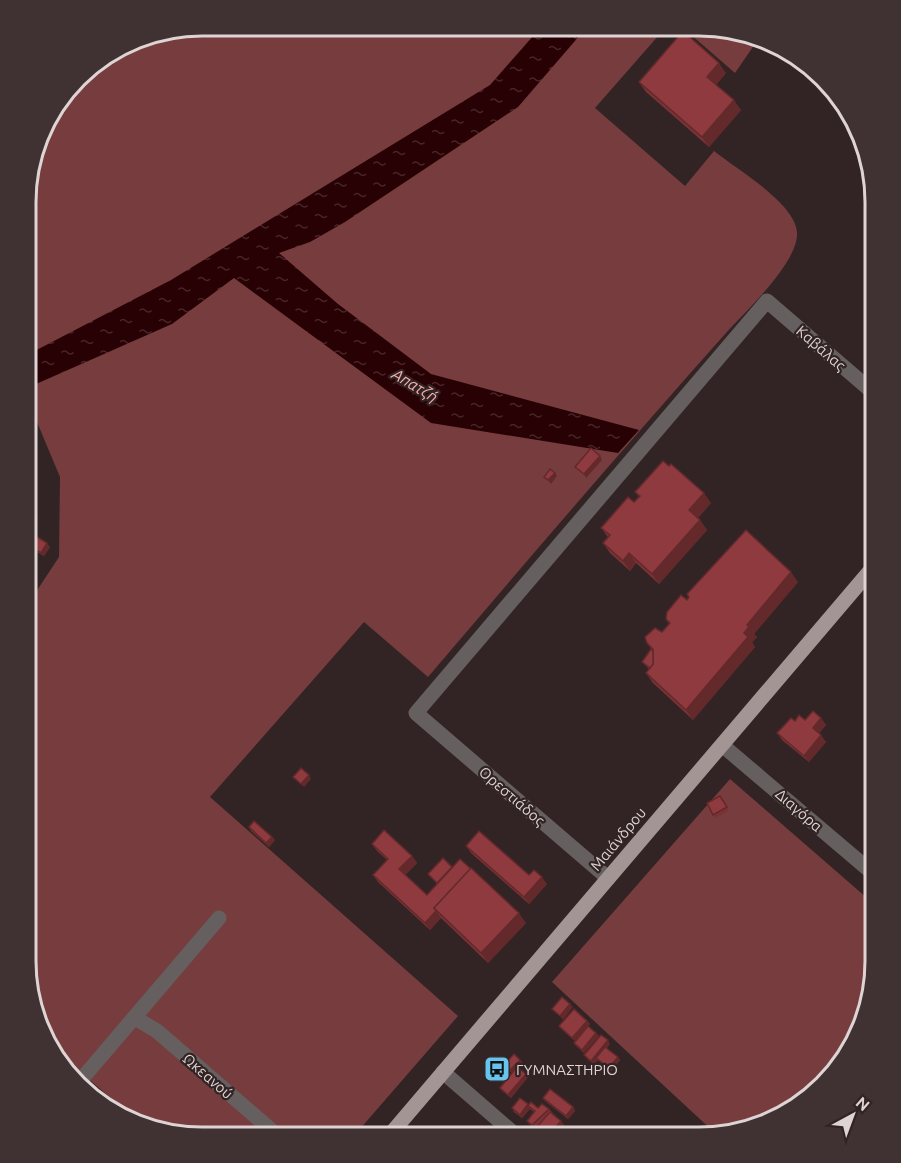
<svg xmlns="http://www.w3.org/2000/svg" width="901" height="1163" font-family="Ubuntu,sans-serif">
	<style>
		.grass { fill: #773c3d }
		.water { fill: url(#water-ripples) }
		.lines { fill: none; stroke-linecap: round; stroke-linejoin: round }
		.minor { stroke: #665f5f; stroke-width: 15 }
		.major { stroke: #a49595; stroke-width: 15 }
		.wall { fill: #7a3235 }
		.shaded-wall { fill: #63292b }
		.building { fill: #8e3a3e; stroke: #63292b; stroke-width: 1.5 }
		.labels { text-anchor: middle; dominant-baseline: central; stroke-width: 4.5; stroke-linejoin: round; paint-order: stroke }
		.street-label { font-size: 15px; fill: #ddd4d3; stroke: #322424 }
		.poi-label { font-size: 15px; fill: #ddd4d3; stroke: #322424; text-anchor: start }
		.water-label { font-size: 16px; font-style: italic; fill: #f9afaf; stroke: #322424 }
		.rim { fill: none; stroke: #ddd4d3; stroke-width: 3 }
	</style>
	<defs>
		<pattern id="water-ripples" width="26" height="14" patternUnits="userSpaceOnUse" patternTransform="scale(1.5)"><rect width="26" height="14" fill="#280104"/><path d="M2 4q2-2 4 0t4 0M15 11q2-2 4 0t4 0" fill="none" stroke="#472528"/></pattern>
	</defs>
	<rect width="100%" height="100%" fill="#322424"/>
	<g class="grass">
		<path d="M202,26H428L434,33L443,26L666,27L595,108L685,186L714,151C735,168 795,203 797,232C799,262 746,311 726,333C625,446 527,561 428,677L364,622L210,797L458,1016L353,1137L179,1136L137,1120L74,1067L71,1070L44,1039L26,962V607L59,557L60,477L29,403H27V178L49,114L86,69L145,35Z"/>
		<path d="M682,27H723L757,41L735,73Z"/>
		<path d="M730,779L875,905V973L846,1059L777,1119L716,1134L552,982Z"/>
	</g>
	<path class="water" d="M541,27H587L518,107L345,222L310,242L279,253L338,304L431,374L639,430L618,453L431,423L234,278L172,324L27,388V355L171,280L490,85Z"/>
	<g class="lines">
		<g class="minor">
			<path d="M722,745L875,875"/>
			<path d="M608,878L416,713L767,301L875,394"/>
			<path d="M135,1018L157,1031L278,1136"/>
			<path d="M443,1072L518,1137"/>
			<path d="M80,1081L219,918"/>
		</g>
		<path class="major" d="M388,1137L875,565"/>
	</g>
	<g class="wall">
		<path d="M726,73L716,85L741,110L709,147L646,92L639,82Z"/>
		<path d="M635,492L711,503L698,518L707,530L659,584L636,563L630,571L610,553L603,543L608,537L601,528L634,502L639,497Z"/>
		<path d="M26,511L35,516L38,519L27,531L50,547L44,556L26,546Z"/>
		<path d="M798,582L754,634L757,637L752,642L755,647L693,720L653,683L646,673L649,669L642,662L651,649L647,643L662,632L669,624L666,619L689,597L687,594Z"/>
		<path d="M821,718L826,725L819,733L826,742L809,762L782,740L777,733L795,721Z"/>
		<path d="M723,799L729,811L715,818L713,815Z"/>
		<path d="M249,827L272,837L275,840L269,847L251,831Z"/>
		<path d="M372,844L412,856L417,863L405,875L427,895L437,884L428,874L452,867L526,923L488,963L441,918L430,930L378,882L373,875L387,860L377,851Z"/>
		<path d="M466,846L547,884L529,904L471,853Z"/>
		<path d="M587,1021L590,1024L588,1026L599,1036L584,1053L576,1046L574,1043L575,1041L561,1029L559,1026Z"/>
		<path d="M610,1044L607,1048L618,1057L620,1060L611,1071L598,1060L594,1064L587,1059L584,1055Z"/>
		<path d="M520,1060L523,1063L518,1068L528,1077L511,1098L502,1091L500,1088L512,1073L504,1065Z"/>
		<path d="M543,1098L573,1107L575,1111L568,1119L545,1101Z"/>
		<path d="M528,1104L538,1108L549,1109L564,1125L556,1134L560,1137H532L530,1135L542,1122L535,1129L530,1125L527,1121L534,1112L530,1109L522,1118L514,1112L512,1108Z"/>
	</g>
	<g class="shaded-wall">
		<path d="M719,63L726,73L714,87L707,77Z"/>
		<path d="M734,100L741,110L709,147L702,137Z"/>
		<path d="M600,456L602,460L586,478L584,474Z"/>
		<path d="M555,473L557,476L551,484L548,480Z"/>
		<path d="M704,493L711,503L696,520L689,510Z"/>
		<path d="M700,520L707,530L659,584L652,574Z"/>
		<path d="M47,543L50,547L44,556L41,553Z"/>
		<path d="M629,553L636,563L630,571L623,561Z"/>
		<path d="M791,572L798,582L754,634L757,637L752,642L755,647L693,720L686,710L744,633L747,625Z"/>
		<path d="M821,718L826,725L818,735L813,728Z"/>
		<path d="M821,735L826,742L809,762L804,756Z"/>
		<path d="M309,775L311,779L304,787L301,784Z"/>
		<path d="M272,837L275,840L269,847L266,843Z"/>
		<path d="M412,856L417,863L404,876L399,869Z"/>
		<path d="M542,877L547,884L529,904L524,897Z"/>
		<path d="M436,911L441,918L430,930L425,923Z"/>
		<path d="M519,913L526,923L488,963L481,953Z"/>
		<path d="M570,1004L573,1007L563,1020L560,1016Z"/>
		<path d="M587,1021L590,1024L575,1041L572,1038Z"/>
		<path d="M596,1033L599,1036L584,1053L582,1050Z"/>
		<path d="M608,1040L610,1044L594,1064L591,1061Z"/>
		<path d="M618,1057L620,1060L611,1071L609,1068Z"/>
		<path d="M520,1060L523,1063L513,1074L510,1070Z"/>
		<path d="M526,1074L528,1077L511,1098L508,1095Z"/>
		<path d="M528,1104L531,1108L528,1106L530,1109L522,1118L520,1115Z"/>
		<path d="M573,1107L575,1111L568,1119L566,1116Z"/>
		<path d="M561,1121L564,1125L553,1137H547Z"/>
	</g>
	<g class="building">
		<path d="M683,31L719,63L707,77L734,100L702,137L639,82Z"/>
		<path d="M591,448L600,456L584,474L575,467Z"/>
		<path d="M663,461L669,466L671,464L704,493L689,510L700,520L652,574L629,553L623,561L603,543L610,535L601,528L628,497L634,502L640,496L635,492Z"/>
		<path d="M550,469L555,473L548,480L544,477Z"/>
		<path d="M29,509L35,516L26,525V511Z"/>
		<path d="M26,530L47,543L41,553L26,544Z"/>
		<path d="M746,530L791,572L747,625L749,627L744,633L748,637L686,710L646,673L653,664V649L647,643L645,637L655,628L662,632L670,623L666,619L667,612L681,595L687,600L689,597L687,594Z"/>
		<path d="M651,649L653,651V664L650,668L642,662Z"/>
		<path d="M813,711L821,718L813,728L821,735L804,756L777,733L791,718L795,721L799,715L805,720Z"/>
		<path d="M301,768L309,775L301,784L293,777Z"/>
		<path d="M720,796L727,807L713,815L707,803Z"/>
		<path d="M254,821L272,837L266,843L249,827Z"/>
		<path d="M384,830L412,856L399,869L427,895L460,859L471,869L434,908L436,911L425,923L373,875L388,859L372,844Z"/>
		<path d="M479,831L529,875L534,870L542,877L524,897L466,846Z"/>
		<path d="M443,858L452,867L437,883L428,874Z"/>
		<path d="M471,868L519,913L481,953L434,908Z"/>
		<path d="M562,997L570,1004L560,1016L552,1009Z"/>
		<path d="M574,1009L587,1021L572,1038L559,1026Z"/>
		<path d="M588,1026L596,1033L582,1050L574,1043Z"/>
		<path d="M601,1035L608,1040L591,1061L584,1055Z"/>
		<path d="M605,1047L618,1057L609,1068L596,1058Z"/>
		<path d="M514,1054L520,1060L510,1070L504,1065Z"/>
		<path d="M517,1067L526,1074L508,1095L500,1088Z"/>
		<path d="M93,1088L127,1116L104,1108L90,1092Z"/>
		<path d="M550,1089L573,1107L566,1116L543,1098Z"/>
		<path d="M520,1098L528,1104L520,1115L512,1108Z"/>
		<path d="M531,1102L538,1108L542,1104L549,1109L532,1125L527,1121L535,1111L528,1106Z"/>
		<path d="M550,1112L561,1121L547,1137H533L530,1135Z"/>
		<path d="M556,1134L560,1137H553Z"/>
	</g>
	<defs>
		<g id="bus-square" transform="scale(1.35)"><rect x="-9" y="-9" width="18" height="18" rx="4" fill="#66c4ef" stroke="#322424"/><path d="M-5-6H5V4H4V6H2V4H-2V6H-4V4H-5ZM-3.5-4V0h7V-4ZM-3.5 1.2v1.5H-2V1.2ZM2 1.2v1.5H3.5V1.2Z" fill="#111"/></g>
	</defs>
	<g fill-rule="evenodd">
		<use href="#bus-square" x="497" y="1069"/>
	</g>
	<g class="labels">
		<g class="street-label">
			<text transform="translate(821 348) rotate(41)">Καβάλας</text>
			<text transform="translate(512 796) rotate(41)">Ορεστιάδος</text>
			<text transform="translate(799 810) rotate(41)">Διαγόρα</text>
			<text transform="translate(618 839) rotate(-50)">Μαιάνδρου</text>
			<text transform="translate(208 1076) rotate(41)">Ωκεανού</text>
		</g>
		<g class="poi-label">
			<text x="516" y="1069">ΓΥΜΝΑΣΤΗΡΙΟ</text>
		</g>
		<g class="water-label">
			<text transform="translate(415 385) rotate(31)">Απατζή</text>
		</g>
	</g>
	<path d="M0 0H901V1163H0ZM202 36H699A166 166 0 0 1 865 202V961A166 166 0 0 1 699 1127H202A166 166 0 0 1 36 961V202A166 166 0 0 1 202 36Z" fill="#403232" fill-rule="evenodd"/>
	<path class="rim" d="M202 36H699A166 166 0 0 1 865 202V961A166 166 0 0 1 699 1127H202A166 166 0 0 1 36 961V202A166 166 0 0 1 202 36Z"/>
	<g transform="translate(853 1115) rotate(41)" stroke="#322424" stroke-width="4.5" paint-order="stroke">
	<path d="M0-4.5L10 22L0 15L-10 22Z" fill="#ddd4d3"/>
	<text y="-9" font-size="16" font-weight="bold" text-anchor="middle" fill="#ddd4d3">N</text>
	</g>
</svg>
